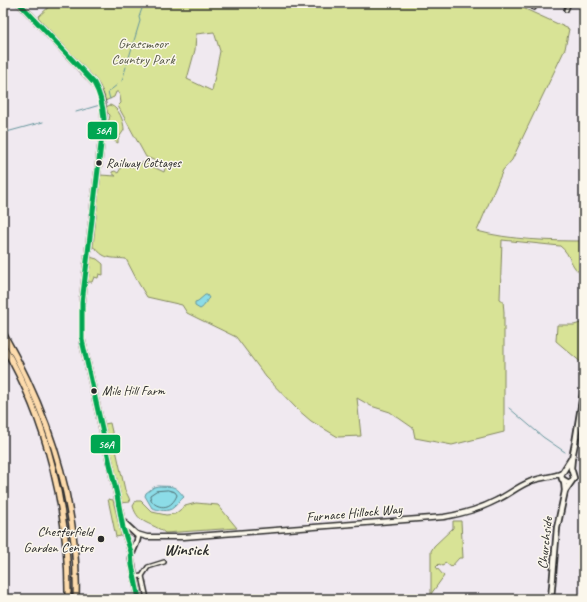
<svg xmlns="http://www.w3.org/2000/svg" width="587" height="602" font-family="Caveat,sans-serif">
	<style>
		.green { fill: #d8e396; stroke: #828760; fill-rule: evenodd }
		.water { fill: #8cdce7; stroke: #65959c }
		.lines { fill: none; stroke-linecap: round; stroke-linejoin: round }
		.shore { stroke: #527276; stroke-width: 1 }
		.stream { stroke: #65959c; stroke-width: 1 }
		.minor-casing { stroke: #2b2b2b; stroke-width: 6 }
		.tertiary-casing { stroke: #2b2b2b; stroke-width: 7 }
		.secondary-casing { stroke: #2b2b2b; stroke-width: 8 }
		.trunk-casing { stroke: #2b2b2b; stroke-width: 8 }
		.minor { stroke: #fbf7ec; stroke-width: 3 }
		.tertiary { stroke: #fbf7ec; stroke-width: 4 }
		.secondary { stroke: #fbf7ec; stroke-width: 4.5 }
		.trunk { stroke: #fddbac; stroke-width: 5 }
		.bus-1-casing { stroke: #fbf7ec; stroke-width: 8 }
		.bus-1 { stroke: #00a651; stroke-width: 5 }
		.bus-dot { fill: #2b2b2b; stroke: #fbf7ec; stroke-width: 1.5 }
		.labels { text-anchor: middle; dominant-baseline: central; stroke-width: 3; stroke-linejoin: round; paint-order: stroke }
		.bus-label { font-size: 13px; fill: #2b2b2b; stroke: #fbf7ec; text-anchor: start }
		.park-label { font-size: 14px; fill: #565946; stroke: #fbf7ec }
		.street-label { font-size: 14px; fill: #2b2b2b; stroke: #fbf7ec }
		.poi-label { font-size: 14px; fill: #2b2b2b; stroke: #fbf7ec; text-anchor: end }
		.quarter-label { font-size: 16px; font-weight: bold; fill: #2b2b2b; stroke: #fbf7ec }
		.line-badge { stroke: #fbf7ec; stroke-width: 1.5 }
		.badge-label { font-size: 11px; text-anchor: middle; font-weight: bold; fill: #fff }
	</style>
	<rect width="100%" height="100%" fill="#f0e9f0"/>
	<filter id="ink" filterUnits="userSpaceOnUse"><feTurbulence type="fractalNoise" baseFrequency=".025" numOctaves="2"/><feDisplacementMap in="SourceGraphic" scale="8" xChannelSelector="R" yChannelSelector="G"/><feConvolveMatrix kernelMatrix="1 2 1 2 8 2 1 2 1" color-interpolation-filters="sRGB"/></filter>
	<g filter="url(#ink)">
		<g class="green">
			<path d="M53,3H518L523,8L569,29L565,49L520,143L512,160L503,170L477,231C510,240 550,241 584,241V276C569,267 572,255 560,246L502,240L500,299L503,301L504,312V432L452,445L415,438L413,428L390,412L371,406L357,398L361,436L338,437L311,421L297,409L266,377L236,337L199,319L187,313L182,305L147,297L139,284L126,259C119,258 109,259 103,255C99,253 98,249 93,247L100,175L116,176L112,173V172L115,171L118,173L122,166L138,167L143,162L164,172L166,165L146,157L118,106L121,103L120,96L118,92H116L114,97L105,101L99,87L38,17ZM214,32L220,51L212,91L187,79L195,50L196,34Z"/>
			<path d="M110,105C119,108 124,121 124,130L118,139V143L107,137V122L109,120L110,115L107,112L106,107Z"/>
			<path d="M90,257L97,259L103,264V275L99,274L98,278L94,277L92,282H88L87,275Z"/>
			<path d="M584,322V357L583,364L556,341L557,325H574Z"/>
			<path d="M110,423L125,490L129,498L130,502L120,503L104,424Z"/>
			<path d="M108,499L113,500L121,533V536L116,537Z"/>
			<path d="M136,501H141L152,512L166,515L175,514L185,506L196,503L218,505L237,528L165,533C152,522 138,525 133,506Z"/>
			<path d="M453,521H461L463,558H459L451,567L445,562L443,566L439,564L436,567L444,576L431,594V551L434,546L453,528Z"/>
		</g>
		<g class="water">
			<path d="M205,295H207L209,298C205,301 206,306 200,309L195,306V302L198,301Z"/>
			<path d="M158,486C173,487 174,484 184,497C180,500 178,504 174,507C168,513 159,510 152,508L145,496L146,493L154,487Z"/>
		</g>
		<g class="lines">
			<path class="shore" d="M168,490L175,492L177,495C176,498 174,501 172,503C164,511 150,505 150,495L156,491Z"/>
			<g class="stream">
				<path d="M127,64L140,21L139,17L144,3"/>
				<path d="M122,81L126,67"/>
				<path d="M110,99L108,92L117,85"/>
				<path d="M76,112L100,105"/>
				<path d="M3,133L43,122"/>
				<path d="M509,408L543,437L565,452"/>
				<path d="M582,456L584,457"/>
			</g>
			<g class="minor-casing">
				<g id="minor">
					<path d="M534,8L536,3"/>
					<path d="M566,10L569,3"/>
					<path d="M142,576L147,599"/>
					<path d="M134,577L142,576L148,567L164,562"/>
				</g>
			</g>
			<g class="tertiary-casing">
				<path id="tertiary" d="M137,534L147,537H184L444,517C462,514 480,509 497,500C508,495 517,487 529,482C540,477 551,478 562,473"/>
			</g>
			<g class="secondary-casing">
				<g id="secondary">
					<path d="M19,3L94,83C102,96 103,103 104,119L82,303V340L117,495L123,528L131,552"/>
					<path d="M567,482L562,479L561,475L571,459"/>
					<path d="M565,491L574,478L571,468L572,458L575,443L584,388"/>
					<path d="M123,522L138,536C138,543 132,550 131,558L139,599"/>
					<path d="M551,599L557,528L565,491L564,481"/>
				</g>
			</g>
			<g class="trunk-casing">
				<g id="trunk">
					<path d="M3,333C49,414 79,505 76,599"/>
					<path d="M3,345C48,422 69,511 68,599"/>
				</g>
			</g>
			<use href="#minor" class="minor"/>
			<use href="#tertiary" class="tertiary"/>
			<use href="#secondary" class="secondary"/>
			<use href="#trunk" class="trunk"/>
			<g class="bus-1-casing">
				<path id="bus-1" d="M19,3L94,83C101,95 103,106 104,119L82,303V340L117,495L123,528L131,552L132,565L139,599"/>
			</g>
			<use href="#bus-1" class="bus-1"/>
		</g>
	</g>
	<g class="bus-dot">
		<circle cx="99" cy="163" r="3.5"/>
		<circle cx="94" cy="391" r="3.5"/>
		<circle cx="101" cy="539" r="4"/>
	</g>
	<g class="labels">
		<g class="bus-label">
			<text x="106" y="163">Railway Cottages</text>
			<text x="102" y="391">Mile Hill Farm</text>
		</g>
		<g class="park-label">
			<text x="143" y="43">Grassmoor<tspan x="143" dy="16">Country Park</tspan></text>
		</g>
		<g class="street-label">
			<text transform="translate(354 513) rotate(-5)">Furnace Hillock Way</text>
			<text transform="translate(545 543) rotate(-84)">Churchside</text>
		</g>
		<g class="poi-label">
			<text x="93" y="531">Chesterfield<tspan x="93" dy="16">Garden Centre</tspan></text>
		</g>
		<g class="quarter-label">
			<text x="186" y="550">Winsick</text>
		</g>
	</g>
	<g class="line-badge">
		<rect x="87" y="121" width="31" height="19" rx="4" fill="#00a651"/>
		<rect x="90" y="434" width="31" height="20" rx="4" fill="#00a651"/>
	</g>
	<g class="badge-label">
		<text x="103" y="134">56A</text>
		<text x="106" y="448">56A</text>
	</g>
	<rect width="587" height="602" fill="none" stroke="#fbf7ec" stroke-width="16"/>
	<rect x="8" y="8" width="571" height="586" fill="none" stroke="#2b2b2b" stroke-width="1.5" filter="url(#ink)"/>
</svg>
